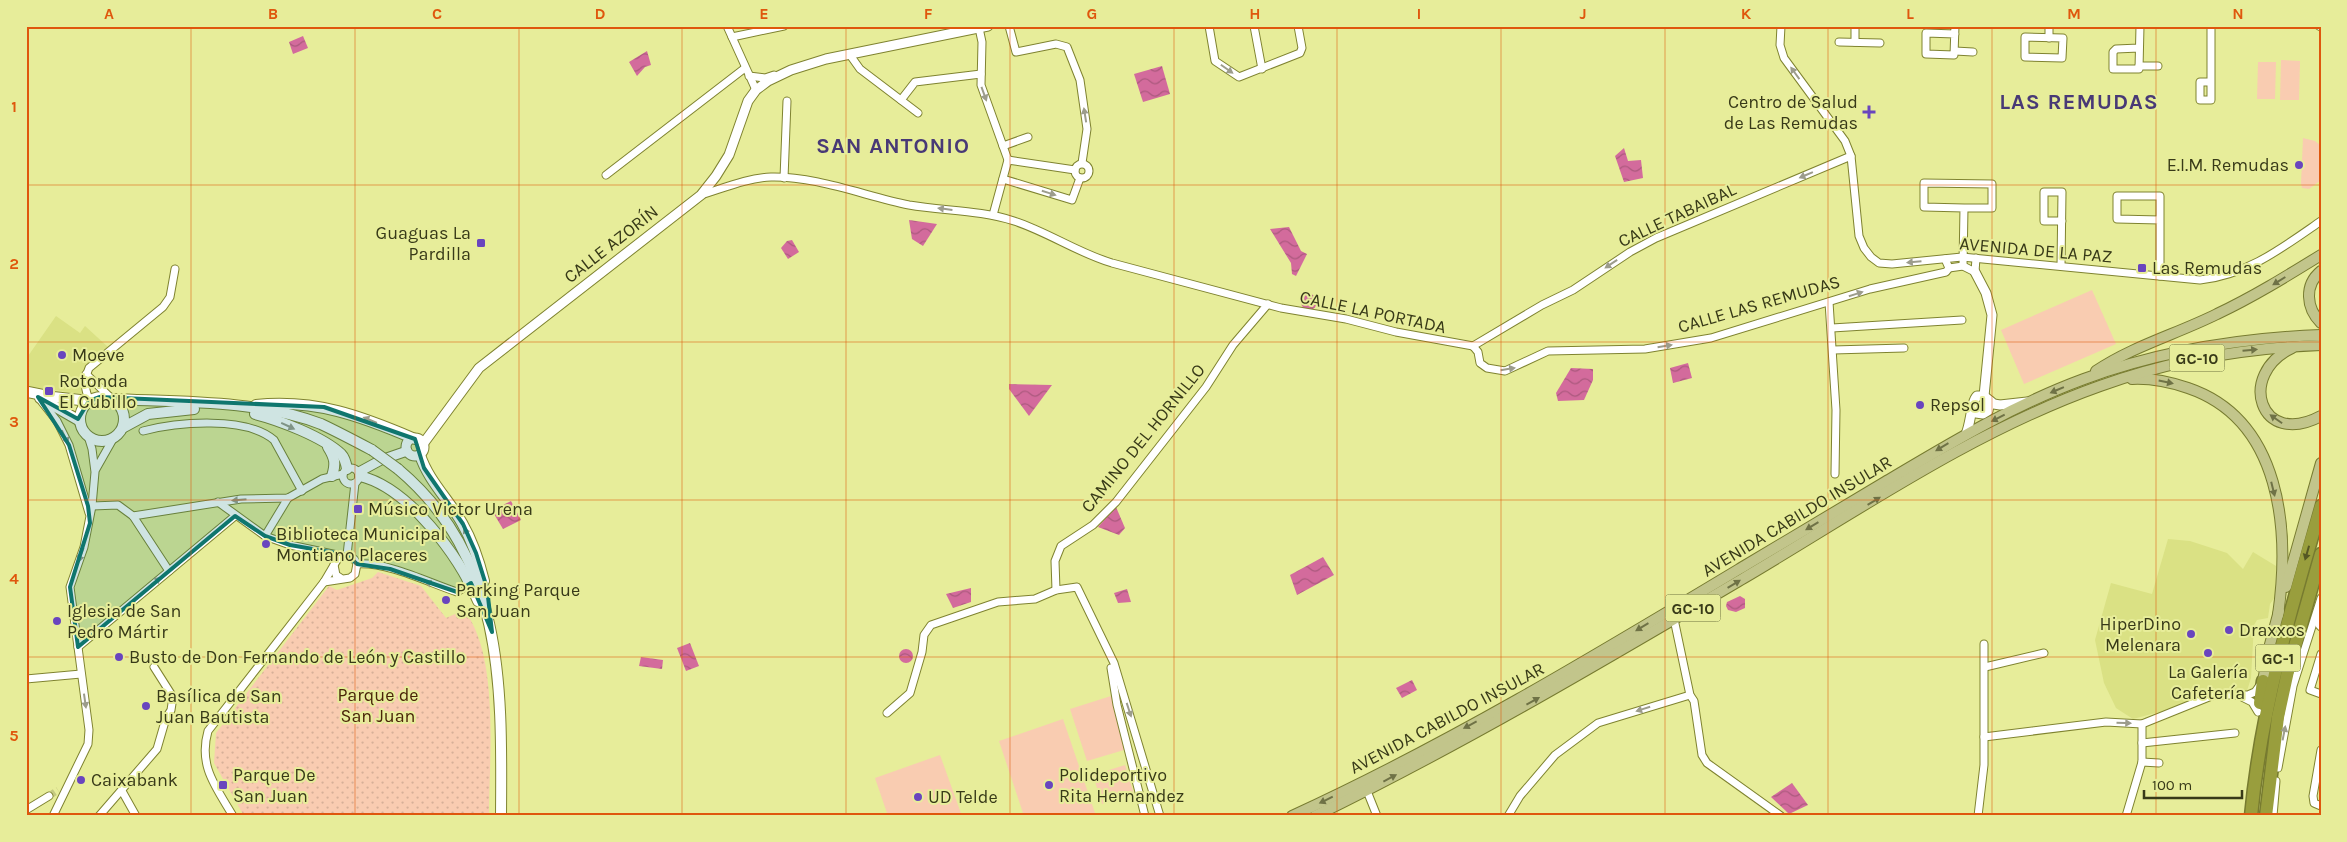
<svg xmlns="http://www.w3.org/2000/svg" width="2347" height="842" font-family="Karla,sans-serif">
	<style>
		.built { fill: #dae184 }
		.park { fill: url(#park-dots) }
		.garden { fill: #f9ccb1 }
		.water { fill: url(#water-waves) }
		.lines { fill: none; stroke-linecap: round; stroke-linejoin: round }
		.minor-tunnel { stroke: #c4c980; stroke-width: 7; stroke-dasharray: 7 3.5; stroke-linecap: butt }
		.minor-casing { stroke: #7f8330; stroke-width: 9 }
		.tertiary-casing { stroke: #7f8330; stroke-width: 11 }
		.secondary-casing { stroke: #7f8330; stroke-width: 12 }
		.primary-casing { stroke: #777b30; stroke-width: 12 }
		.motorway-casing { stroke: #777b30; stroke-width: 15 }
		.minor { stroke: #fff; stroke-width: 7 }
		.tertiary { stroke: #fff; stroke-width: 9 }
		.secondary { stroke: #fff; stroke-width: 10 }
		.primary { stroke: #c2c58b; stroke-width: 10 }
		.motorway { stroke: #999e3d; stroke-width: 12 }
		.secondary-bridge-casing { stroke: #7f8330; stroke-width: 12; stroke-linecap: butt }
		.secondary-bridge { stroke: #fff; stroke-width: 10 }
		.oneway { fill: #9c9c8c }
		.oneway2 { fill: #6f7246 }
		.oneway3 { fill: #555823 }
		.marked { fill: #0f766e; fill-opacity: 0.2; stroke: #0f766e; stroke-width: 4; stroke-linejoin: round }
		.grid { fill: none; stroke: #df570d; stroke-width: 1; stroke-opacity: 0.55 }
		.poi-dot { fill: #6945be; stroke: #e7ed9a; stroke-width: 2 }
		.labels { text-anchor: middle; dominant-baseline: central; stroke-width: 4; stroke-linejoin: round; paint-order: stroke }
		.shield { fill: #e7ed9a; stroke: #6c703f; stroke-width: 1 }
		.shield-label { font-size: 16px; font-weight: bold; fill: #383a18 }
		.poi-label { font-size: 18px; fill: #383a18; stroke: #e7ed9a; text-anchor: start }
		.street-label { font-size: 18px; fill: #383a18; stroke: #e7ed9a }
		.park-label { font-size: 18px; fill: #4a2409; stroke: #e7ed9a }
		.district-label { font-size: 22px; font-weight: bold; letter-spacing: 1px; fill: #483976; stroke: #e7ed9a }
		.neatline { fill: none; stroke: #df570d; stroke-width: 2 }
		.grid-label { font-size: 16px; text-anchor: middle; font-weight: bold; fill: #df570d }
	</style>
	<defs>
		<pattern id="park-dots" width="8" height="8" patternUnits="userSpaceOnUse" patternTransform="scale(1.25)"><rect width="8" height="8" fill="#f9ccb1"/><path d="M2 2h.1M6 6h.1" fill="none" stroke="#d6b098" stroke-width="1.8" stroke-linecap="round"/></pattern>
		<pattern id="water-waves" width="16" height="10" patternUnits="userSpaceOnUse" patternTransform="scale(1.25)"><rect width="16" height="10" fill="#d36b9c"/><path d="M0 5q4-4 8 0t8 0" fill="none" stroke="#ac597e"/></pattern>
	</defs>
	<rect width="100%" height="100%" fill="#e7ed9a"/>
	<g class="built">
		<path d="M56,316L80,333L85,326L108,347L90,359L85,368L82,394L26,386V359Z"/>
		<path d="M2168,539L2190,541L2227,553L2243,569L2253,552L2276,566L2275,597L2270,604L2268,618L2257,620L2254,625L2251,678L2247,691L2234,692L2133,719L2116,708L2104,683L2095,640L2111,583L2152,594Z"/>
	</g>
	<path class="park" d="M378,572L421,586L446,618L464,610C500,656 489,759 489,816H244L214,763L216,733L329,586L337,590L372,578Z"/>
	<g class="garden">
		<path d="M2281,60L2300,61L2299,100H2280Z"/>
		<path d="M2258,62H2276L2275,99H2257Z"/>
		<path d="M2303,138L2315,141L2321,146V180L2309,189L2302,188L2301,183Z"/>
		<path d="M2092,290L2116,344L2024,384L2001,330Z"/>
		<path d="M1111,696L1124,750L1087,761L1070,709Z"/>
		<path d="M1063,719L1096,816H1024L999,741Z"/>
		<path d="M940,755L962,816H888L875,778Z"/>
		<path d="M1125,765L1134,794L1102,804L1093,775Z"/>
	</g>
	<g class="water">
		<path d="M303,36L308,48L293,54L289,42Z"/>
		<path d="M647,51L651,65L645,67L637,76L629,62Z"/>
		<path d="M1162,66L1170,94L1143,102L1134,74Z"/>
		<path d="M1624,148L1628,161L1641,160L1643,178L1624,182L1615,156Z"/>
		<path d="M909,220L937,224L923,246L912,239Z"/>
		<path d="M1289,227L1301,251L1307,254L1296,276L1292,274L1291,263L1270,229Z"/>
		<path d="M792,240L799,252L788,259L781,248L787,241Z"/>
		<circle cx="1309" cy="302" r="8"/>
		<path d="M1688,363L1692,378L1673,383L1670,368Z"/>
		<path d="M1571,368L1593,369V380L1584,400L1558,401L1556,393Z"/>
		<path d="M1009,384L1052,385L1029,416L1009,389Z"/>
		<path d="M511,501L521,520L503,529L494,514L495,509Z"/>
		<path d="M1116,507L1125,528L1119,535L1098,527Z"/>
		<path d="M1323,557L1334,575L1297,595L1290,575Z"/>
		<path d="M971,588V602L953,608L946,594Z"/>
		<path d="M1127,589L1131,602L1118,603L1114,593Z"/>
		<path d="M1740,596L1745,599V608L1736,612L1728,610L1726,606L1727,602Z"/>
		<path d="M690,643L699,666L686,671L677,648Z"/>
		<circle cx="906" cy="656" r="7"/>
		<path d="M641,657L663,660L662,669L639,666Z"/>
		<path d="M1412,680L1417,690L1402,698L1396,688Z"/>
		<path d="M1792,783L1808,805L1789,814L1771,797Z"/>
	</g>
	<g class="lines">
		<path class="minor-tunnel" d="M49,796L58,790"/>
		<g class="minor-casing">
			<g id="minor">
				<path d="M727,26L756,90"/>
				<path d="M1009,26L1016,52L1056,44L1067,47L1080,80L1087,129L1082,163"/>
				<path d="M1209,26L1215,61L1239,77L1300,53L1302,48L1298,26"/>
				<path d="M1254,26L1262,69"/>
				<path d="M1781,26L1780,45L1784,58L1845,141L1851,156L1859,236L1864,248L1871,257L1879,263L1892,264L1962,257L2200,280C2247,275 2282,248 2321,221"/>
				<path d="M2319,26L2321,27"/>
				<path d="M979,28L982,42L981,85L1008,160L993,215"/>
				<path d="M1955,34L1926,33V54L1954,55L1955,26"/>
				<path d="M732,37L784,26"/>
				<path d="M2025,37L2063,38L2062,58L2025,57Z"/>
				<path d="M2049,38V26"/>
				<path d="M1839,42L1880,43"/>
				<path d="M1855,42V26"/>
				<path d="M2139,48L2116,49L2113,52V69H2139L2140,26"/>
				<path d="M1955,51L1973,52"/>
				<path d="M850,55L860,69L918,113"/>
				<path d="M2139,66H2158"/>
				<path d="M749,76L765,78L774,75"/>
				<path d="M2211,82H2200V100H2211V26"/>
				<path d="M901,100L915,82L981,74"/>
				<path d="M1003,146L1028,137"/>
				<path d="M1008,160L1075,170"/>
				<circle cx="1082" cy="171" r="7"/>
				<path d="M606,175L745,68"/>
				<path d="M784,178L787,101"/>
				<path d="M1003,179L1072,200L1080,178"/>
				<path d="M701,195C724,188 747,178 771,177C816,176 865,196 909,205C944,211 980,210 1014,221C1048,232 1078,253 1112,263L1281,308L1346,319L1396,332L1473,346"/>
				<path d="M2160,220L2117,219V196H2160V276"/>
				<path d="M1963,266L1964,208H1992V184L1924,183V207L1964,208"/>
				<path d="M2061,266L2062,192H2044V221H2062"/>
				<path d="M1949,268L1963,266L1975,272L1976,258"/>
				<path d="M1829,302L1836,410L1835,474"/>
				<path d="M1832,328L1962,320"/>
				<path d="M1473,346L1478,352L1480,363L1487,368L1505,371L1548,351L1645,349L1711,338L1870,289L1946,272L1949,268L1945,259"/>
				<path d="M1473,346L1542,305L1573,290L1630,252L1656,238L1851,156"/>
				<path d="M1833,350L1904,348"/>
				<path d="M86,374L112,399"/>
				<path d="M90,401C84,389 84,380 89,368L163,307L170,297L175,269"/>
				<path d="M42,402L57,421L69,445L89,513"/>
				<path d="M143,431C178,422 246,416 274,440L302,491"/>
				<circle cx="351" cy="476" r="8"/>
				<path d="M96,469L113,439"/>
				<path d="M218,502L265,536L290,545L342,556"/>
				<path d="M92,506L118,505L133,516L169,571"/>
				<path d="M133,516L241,499L288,498L322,479L343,474"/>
				<path d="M265,536L288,498"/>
				<path d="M347,555L355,483"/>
				<path d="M357,564C388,562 427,582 457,592L467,586L466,578"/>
				<path d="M324,582L350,578L355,574L357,564C354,556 347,554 339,557L334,565L336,575L342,579"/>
				<path d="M1056,590L1055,561L1061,546L1093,525L1116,502L1206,387L1233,345L1268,304"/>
				<path d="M2321,609L2319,625L2321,627"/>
				<path d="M1674,619L1690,695L1694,701L1702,755L1707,763L1781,816"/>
				<path d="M78,647L235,516"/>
				<path d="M2321,654L2310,690L2321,694"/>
				<path d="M1985,667L2044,653"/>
				<path d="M1111,668L1117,705L1145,816"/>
				<path d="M26,679L81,674"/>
				<path d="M2240,696L2252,702L2258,712"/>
				<path d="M887,713L910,693L922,652L924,635L931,625L998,602L1035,599L1056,590L1077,587L1114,663L1160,816"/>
				<path d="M1984,737L2106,722L2142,724L2214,695H2248L2255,692L2260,685"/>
				<path d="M2142,743L2235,733"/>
				<path d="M2321,750L2313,796L2314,803L2321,806"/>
				<path d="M2142,762L2159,763"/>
				<path d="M2278,768L2293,686L2321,598"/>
				<path d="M122,791L136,816"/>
				<path d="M1367,791L1377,816"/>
				<path d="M26,810L49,796"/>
				<path d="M53,816L88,744L89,730L70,587L84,547L92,506L95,472L92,449L88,436"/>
				<path d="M99,816L157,749L166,718L171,710L173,697L154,667"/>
				<path d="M233,816C216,787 198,766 208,731L324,582L334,565"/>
				<path d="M1508,816L1520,796L1555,755L1598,723L1690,695"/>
				<path d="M1978,816L1984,765V644"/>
				<path d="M2126,816L2142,762V724"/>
				<path d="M2273,816L2276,781"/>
			</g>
		</g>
		<g class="tertiary-casing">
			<g id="tertiary">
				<path d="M1975,272L1986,293L1992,315L1984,396"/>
				<path d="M1972,408L1976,413L1983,414L1988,411L1990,401"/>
				<path d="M1966,434C1971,423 1971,402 1977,396H1984L1994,404L2000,405L2027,402"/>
				<circle cx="415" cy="447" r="9"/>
				<path d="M423,444L479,368L701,195L716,176L729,155L748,101L756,90L768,81L791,70L826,59L988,26"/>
				<path d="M359,472L381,460L407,451"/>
			</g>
		</g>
		<g class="secondary-casing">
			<g id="secondary">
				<path d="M28,392L53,397L89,401"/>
				<circle cx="102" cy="419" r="22"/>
				<path d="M40,398L80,421"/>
				<path d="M113,399C178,402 260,400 321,424C338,432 355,441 372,450"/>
				<path d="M256,405C316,399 361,416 415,439"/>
				<path d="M255,414C279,420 323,437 341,454C345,458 346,463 347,469"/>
				<path d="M124,427L148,414L194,409"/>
				<path d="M328,447C335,458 336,464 332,476"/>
				<path d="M420,455C428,480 449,500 462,523C473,542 479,561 484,581"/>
				<path d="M398,469C505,559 502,687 501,816"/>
				<path d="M360,476C409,488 459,556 478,601"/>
			</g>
		</g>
		<g class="primary-casing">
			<g id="primary">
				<path d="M2321,271C2304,285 2306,308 2321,323"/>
				<path d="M2292,348C2237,374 2259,449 2321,416"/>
				<path d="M2096,371C2133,346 2177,334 2217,314C2253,297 2287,276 2321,255"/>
				<path d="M2132,379C2151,378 2170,382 2188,388C2282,420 2290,531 2278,615"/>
				<path d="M2286,587L2321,463"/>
				<path d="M2263,681L2269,648L2279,611"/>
				<path d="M1292,816C1449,744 1598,654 1746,565C1792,538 1838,510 1885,482C1949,444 2013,405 2084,379C2160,351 2240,338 2321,335"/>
				<path d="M1315,816C1463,744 1603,661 1744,578C1859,510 1973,431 2100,386C2171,360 2245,348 2321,345"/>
			</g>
		</g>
		<g class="motorway-casing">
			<g id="motorway">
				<path d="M2260,703L2263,681"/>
				<path d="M2251,816C2261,709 2291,608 2321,506"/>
				<path d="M2266,816L2278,717L2288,671L2321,554"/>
			</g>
		</g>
		<use href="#minor" class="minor"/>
		<use href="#tertiary" class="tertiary"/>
		<use href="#secondary" class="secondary"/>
		<use href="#primary" class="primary"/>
		<use href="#motorway" class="motorway"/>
		<g class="secondary-bridge-casing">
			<path id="secondary-bridge" d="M372,450L398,469"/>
		</g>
		<use href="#secondary-bridge" class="secondary-bridge"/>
	</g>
	<defs><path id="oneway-solid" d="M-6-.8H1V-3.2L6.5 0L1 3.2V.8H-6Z" transform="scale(1.25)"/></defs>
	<g class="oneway">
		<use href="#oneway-solid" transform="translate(1227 69) rotate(35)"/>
		<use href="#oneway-solid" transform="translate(1795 73) rotate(-126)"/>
		<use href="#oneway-solid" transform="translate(984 94) rotate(70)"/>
		<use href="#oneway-solid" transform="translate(1085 115) rotate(-99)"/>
		<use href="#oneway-solid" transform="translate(1806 175) rotate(157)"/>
		<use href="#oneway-solid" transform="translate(1049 193) rotate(17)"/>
		<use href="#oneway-solid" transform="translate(945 209) rotate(-173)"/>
		<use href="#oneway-solid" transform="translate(1914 262) rotate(175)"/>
		<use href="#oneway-solid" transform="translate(1611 264) rotate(146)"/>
		<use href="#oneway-solid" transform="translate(1856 294) rotate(-17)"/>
		<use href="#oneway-solid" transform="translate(1665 346) rotate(-9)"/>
		<use href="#oneway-solid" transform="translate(1508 369) rotate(-9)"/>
		<use href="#oneway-solid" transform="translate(370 420) rotate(-158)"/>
		<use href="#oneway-solid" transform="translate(288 426) rotate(25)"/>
		<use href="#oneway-solid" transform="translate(65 437) rotate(64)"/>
		<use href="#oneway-solid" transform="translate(239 500) rotate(175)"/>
		<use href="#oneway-solid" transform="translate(467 534) rotate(-115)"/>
		<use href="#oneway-solid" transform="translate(81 555) rotate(110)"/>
		<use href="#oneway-solid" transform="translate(155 582) rotate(-40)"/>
		<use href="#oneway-solid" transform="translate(432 584) rotate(-162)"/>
		<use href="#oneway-solid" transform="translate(85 701) rotate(82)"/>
		<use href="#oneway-solid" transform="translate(1643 709) rotate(163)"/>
		<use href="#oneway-solid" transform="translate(1129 710) rotate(72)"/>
		<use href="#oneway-solid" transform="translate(2124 723) rotate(2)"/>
		<use href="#oneway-solid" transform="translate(2284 733) rotate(-79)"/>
	</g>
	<g class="oneway2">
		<use href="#oneway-solid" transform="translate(2279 281) rotate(148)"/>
		<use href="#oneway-solid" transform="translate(2250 350) rotate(-5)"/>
		<use href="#oneway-solid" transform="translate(2166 382) rotate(12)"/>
		<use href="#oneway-solid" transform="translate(2057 390) rotate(157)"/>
		<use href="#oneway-solid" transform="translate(1998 418) rotate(153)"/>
		<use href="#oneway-solid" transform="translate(2276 419) rotate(-145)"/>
		<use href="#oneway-solid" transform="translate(1942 447) rotate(149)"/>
		<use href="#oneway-solid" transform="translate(2273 489) rotate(76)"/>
		<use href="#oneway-solid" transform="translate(1874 501) rotate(-31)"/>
		<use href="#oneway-solid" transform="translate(1812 526) rotate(149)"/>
		<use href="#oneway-solid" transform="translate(1734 584) rotate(-31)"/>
		<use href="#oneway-solid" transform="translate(1642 627) rotate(149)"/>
		<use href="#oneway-solid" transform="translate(1533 701) rotate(-29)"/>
		<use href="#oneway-solid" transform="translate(1470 725) rotate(152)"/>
		<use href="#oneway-solid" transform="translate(1390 778) rotate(-28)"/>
		<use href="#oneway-solid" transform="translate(1326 800) rotate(154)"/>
	</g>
	<use class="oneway3" href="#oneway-solid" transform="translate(2307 553) rotate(106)"/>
	<path class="marked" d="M38,397L78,419L89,401L100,397L324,407L415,439L424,468L463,524L476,553L487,588L492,632L471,583L457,592L390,569L357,564L347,555L290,545L265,536L235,516L78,647L70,587L90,523L88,506L69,445Z"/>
	<path class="grid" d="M191,26V816M355,26V816M519,26V816M682,26V816M846,26V816M1010,26V816M1174,26V816M1337,26V816M1501,26V816M1665,26V816M1828,26V816M1992,26V816M2156,26V816M26,185H2321M26,342H2321M26,500H2321M26,657H2321"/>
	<g class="poi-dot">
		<path d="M1866.5 104.5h5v5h5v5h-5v5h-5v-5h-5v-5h5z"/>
		<circle cx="2299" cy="165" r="5"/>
		<rect x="476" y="238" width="10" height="10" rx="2.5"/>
		<rect x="2137" y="263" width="10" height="10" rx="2.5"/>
		<circle cx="62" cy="355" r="5"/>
		<rect x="44" y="386" width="10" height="10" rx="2.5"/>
		<circle cx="1920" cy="405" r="5"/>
		<rect x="353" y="504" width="10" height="10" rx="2.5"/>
		<circle cx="266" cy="544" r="5"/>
		<circle cx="446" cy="600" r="5"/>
		<circle cx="57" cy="621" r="5"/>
		<circle cx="2229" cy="630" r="5"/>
		<circle cx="2191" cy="634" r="5"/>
		<circle cx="2208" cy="653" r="5"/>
		<circle cx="119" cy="657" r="5"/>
		<circle cx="146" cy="706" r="5"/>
		<circle cx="81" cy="780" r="5"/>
		<rect x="218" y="780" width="10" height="10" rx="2.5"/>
		<circle cx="1049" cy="785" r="5"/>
		<circle cx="918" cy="797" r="5"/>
	</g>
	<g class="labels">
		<g class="shield">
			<rect x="2169.5" y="344.5" width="55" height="27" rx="4"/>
			<rect x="1665.5" y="594.5" width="55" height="27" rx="4"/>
			<rect x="2255.5" y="644.5" width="45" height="27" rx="4"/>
		</g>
		<g class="shield-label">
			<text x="2197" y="358">GC-10</text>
			<text x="1693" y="608">GC-10</text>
			<text x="2278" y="658">GC-1</text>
		</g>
		<g class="poi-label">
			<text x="1858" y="102" text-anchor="end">Centro de Salud<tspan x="1858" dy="21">de Las Remudas</tspan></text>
			<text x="2289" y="165" text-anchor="end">E.I.M. Remudas</text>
			<text x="471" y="233" text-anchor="end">Guaguas La<tspan x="471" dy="21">Pardilla</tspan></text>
			<text x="2152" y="268">Las Remudas</text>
			<text x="72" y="355">Moeve</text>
			<text x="59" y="381">Rotonda<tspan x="59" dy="21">El Cubillo</tspan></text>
			<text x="1930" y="405">Repsol</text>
			<text x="368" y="509">Músico Victor Urena</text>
			<text x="276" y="534">Biblioteca Municipal<tspan x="276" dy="21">Montiano Placeres</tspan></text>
			<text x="456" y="590">Parking Parque<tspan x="456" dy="21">San Juan</tspan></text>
			<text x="67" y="611">Iglesia de San<tspan x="67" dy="21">Pedro Mártir</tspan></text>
			<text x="2181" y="624" text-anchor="end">HiperDino<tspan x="2181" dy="21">Melenara</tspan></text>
			<text x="2239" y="630">Draxxos</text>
			<text x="129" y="657">Busto de Don Fernando de León y Castillo</text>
			<text x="2208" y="672" text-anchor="middle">La Galería<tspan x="2208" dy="21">Cafetería</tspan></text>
			<text x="156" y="696">Basílica de San<tspan x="156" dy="21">Juan Bautista</tspan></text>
			<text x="233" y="775">Parque De<tspan x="233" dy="21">San Juan</tspan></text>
			<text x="1059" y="775">Polideportivo<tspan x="1059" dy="21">Rita Hernandez</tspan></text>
			<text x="91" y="780">Caixabank</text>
			<text x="928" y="797">UD Telde</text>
		</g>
		<g class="street-label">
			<text transform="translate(1677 215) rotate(-25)">CALLE TABAIBAL</text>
			<text transform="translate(611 244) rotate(-38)">CALLE AZORÍN</text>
			<text transform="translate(2036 250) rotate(5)">AVENIDA DE LA PAZ</text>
			<text transform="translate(1759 304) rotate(-16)">CALLE LAS REMUDAS</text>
			<text transform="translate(1373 312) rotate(12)">CALLE LA PORTADA</text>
			<text transform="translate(1143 438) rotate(-51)">CAMINO DEL HORNILLO</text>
			<text transform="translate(1797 516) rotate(-31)">AVENIDA CABILDO INSULAR</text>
			<text transform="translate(1447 718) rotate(-28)">AVENIDA CABILDO INSULAR</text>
		</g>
		<g class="park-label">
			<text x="378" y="695">Parque de<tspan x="378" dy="21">San Juan</tspan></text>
		</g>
		<g class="district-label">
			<text x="2079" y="102">LAS REMUDAS</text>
			<text x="893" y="146">SAN ANTONIO</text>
		</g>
	</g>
	<rect width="2347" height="842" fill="none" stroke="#e7ed9a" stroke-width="55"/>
	<path d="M2144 790v8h98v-8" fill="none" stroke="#383a18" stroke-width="2.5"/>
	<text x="2152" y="790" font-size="15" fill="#383a18" stroke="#e7ed9a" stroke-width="4" paint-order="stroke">100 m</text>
	<rect x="28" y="28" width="2292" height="786" class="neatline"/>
	<g class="grid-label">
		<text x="109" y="19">A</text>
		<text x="273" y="19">B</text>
		<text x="437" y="19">C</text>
		<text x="600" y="19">D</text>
		<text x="764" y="19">E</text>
		<text x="928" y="19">F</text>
		<text x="1092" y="19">G</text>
		<text x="1255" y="19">H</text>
		<text x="1419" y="19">I</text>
		<text x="1583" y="19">J</text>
		<text x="1746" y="19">K</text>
		<text x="1910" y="19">L</text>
		<text x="2074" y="19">M</text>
		<text x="2238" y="19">N</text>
		<text x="14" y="112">1</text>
		<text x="14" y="269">2</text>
		<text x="14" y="427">3</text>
		<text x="14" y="584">4</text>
		<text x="14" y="741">5</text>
	</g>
</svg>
